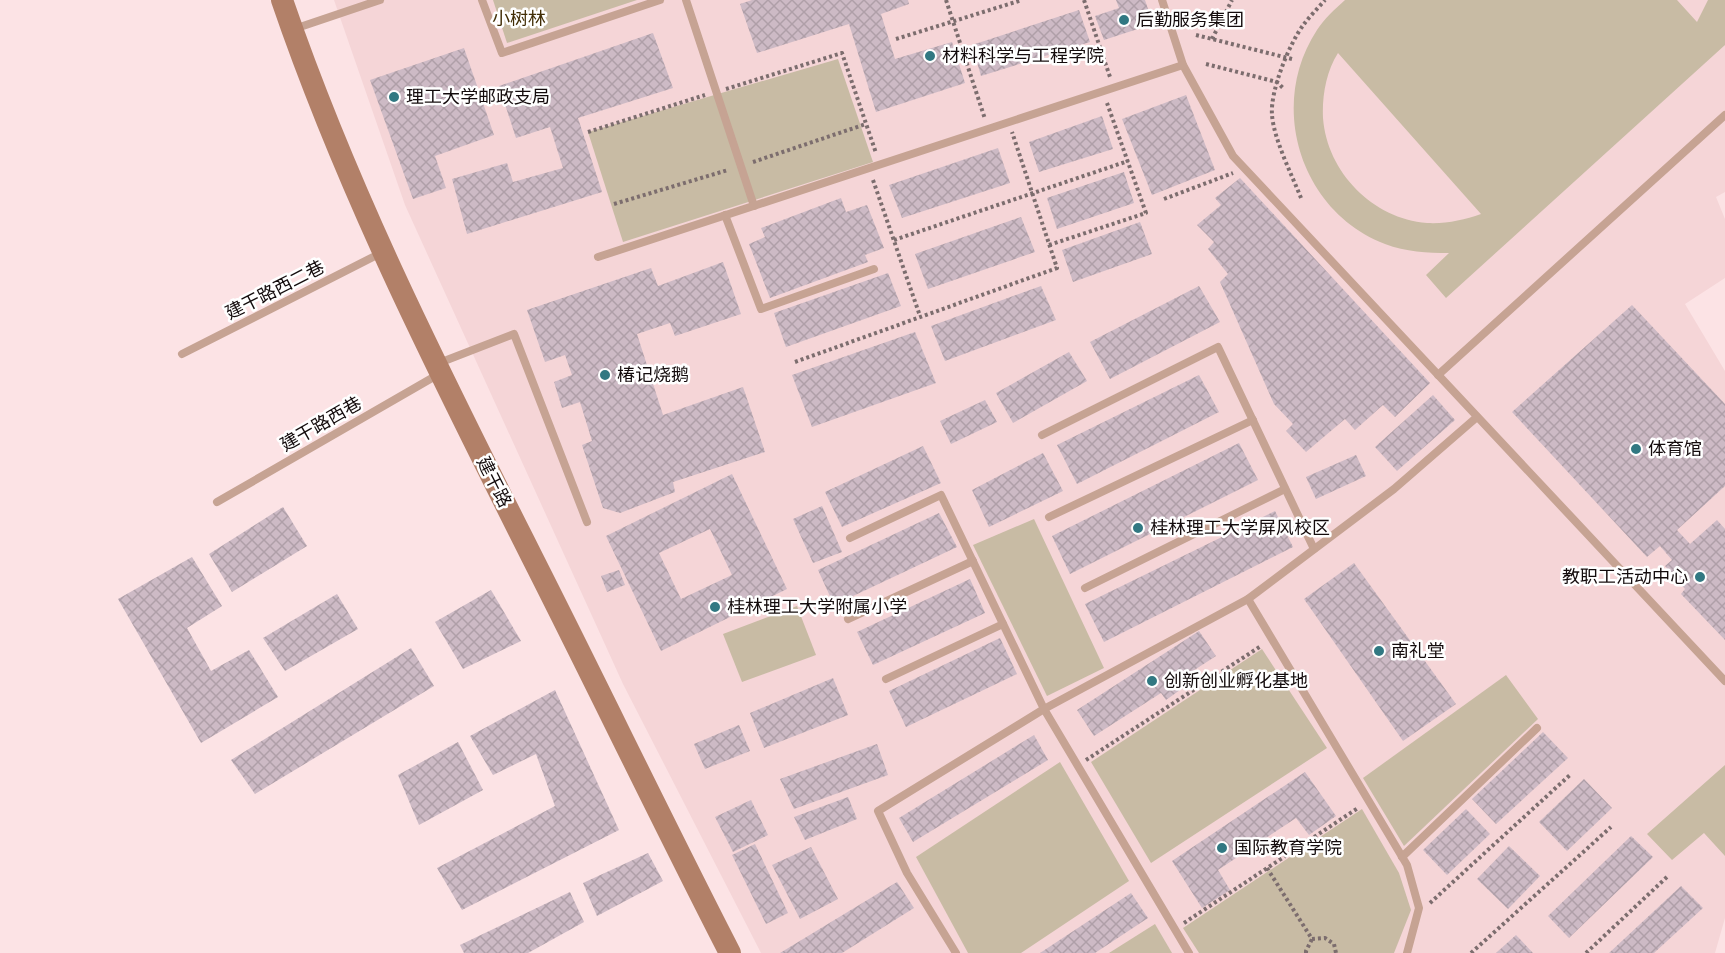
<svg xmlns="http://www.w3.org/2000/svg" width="1725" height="953" font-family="'Fira Sans Condensed','Noto Sans SC',sans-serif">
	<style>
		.built { fill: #f5d5d7 }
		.green { fill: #c8bba4; fill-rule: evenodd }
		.building { fill: url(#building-cross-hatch); fill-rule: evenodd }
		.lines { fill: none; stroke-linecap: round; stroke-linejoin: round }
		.path { stroke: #7c6d6e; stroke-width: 4; stroke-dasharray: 3 3; stroke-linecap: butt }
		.service { stroke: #c6a393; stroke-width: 8 }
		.secondary { stroke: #b28068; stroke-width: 22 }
		.poi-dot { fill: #317882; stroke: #fff; stroke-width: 2 }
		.labels { text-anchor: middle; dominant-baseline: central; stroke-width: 5; stroke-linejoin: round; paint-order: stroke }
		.park-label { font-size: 18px; fill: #422e07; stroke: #fff }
		.poi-label { font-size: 18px; fill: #130b0c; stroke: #fff; text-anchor: start }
		.street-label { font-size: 18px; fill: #130b0c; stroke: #fff }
	</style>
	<defs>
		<pattern id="building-cross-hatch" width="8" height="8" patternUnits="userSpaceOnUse" patternTransform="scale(1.5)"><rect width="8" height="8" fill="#cdbac5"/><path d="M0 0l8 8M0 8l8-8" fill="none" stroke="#af9fa8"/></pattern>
	</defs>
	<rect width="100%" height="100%" fill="#fce3e5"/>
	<path class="built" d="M334,0H1725V192L1716,197L1725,219V278L1685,304L1725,371V918L1715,953H761L623,684L405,205Z"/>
	<g class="green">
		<path d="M493,0H637L507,43Z"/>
		<path d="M1345,0H1677L1697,22L1708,0H1725V45L1446,298L1426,275L1449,253C1427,253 1406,252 1385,244C1301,212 1267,106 1317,30C1324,19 1335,9 1345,0ZM1338,53L1481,214C1464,220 1446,224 1427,223C1373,219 1327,172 1323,118C1322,96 1326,72 1338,53Z"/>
		<path d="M838,59L873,162L623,242L588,132Z"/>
		<path d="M1034,519L1104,668L1047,696L973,545Z"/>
		<path d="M797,606L816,655L742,682L723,634Z"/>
		<path d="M1262,649L1327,748L1151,863L1091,762Z"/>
		<path d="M1506,675L1538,719L1404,846L1363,778Z"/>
		<path d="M1060,762L1129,881L1021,953H968L916,857Z"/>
		<path d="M1725,765V856L1704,833L1672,860L1647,834Z"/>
		<path d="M1362,809L1399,873L1411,910L1394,953H1199L1183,928Z"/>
		<path d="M1155,924L1172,953H1109Z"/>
	</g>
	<g class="building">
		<path d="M752,0H908L909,4L881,14L895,59L952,42L965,83L876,112L849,24L757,53L740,4Z"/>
		<path d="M1116,0H1145L1153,24L1104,40L1095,16L1119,8Z"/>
		<path d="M1079,10L1090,42L981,76L972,45Z"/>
		<path d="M653,33L673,88L578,118L602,192L467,234L452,179L507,163L513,182L563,168L550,127L516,138L499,86Z"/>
		<path d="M464,48L494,135L435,156L446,188L413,199L370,80Z"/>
		<path d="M1186,95L1215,170L1152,195L1122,119Z"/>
		<path d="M1102,116L1113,149L1039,172L1029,142Z"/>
		<path d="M998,148L1010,183L902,218L889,185Z"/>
		<path d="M1124,172L1134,203L1057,229L1047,198Z"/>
		<path d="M1240,178L1430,383L1395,417L1383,405L1355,430L1345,419L1306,452L1286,431L1293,424L1274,404L1220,282L1228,274L1208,249L1214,242L1197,225L1221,205L1215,198Z"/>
		<path d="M841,198L846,212L867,205L884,248L865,255L868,262L770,298L749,244L765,237L761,228Z"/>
		<path d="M1021,217L1035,252L928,289L915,254Z"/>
		<path d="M1140,222L1152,254L1073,282L1062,250Z"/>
		<path d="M723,262L741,314L675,336L670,323L637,334L663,415L743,387L765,452L673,482L675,492L620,513L603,508L582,445L592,441L580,402L562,408L554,382L572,375L565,355L545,362L527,310L651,268L658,286Z"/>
		<path d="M888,273L901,306L786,347L774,313Z"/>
		<path d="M1041,286L1056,320L945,361L931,326Z"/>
		<path d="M1199,286L1220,322L1110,379L1090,342Z"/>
		<path d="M1632,305L1725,404V486L1677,530L1690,544L1717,520L1725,529V640L1681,594L1685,589L1665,566L1672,560L1660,546L1647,557L1512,412Z"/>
		<path d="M915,332L936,383L812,427L792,375Z"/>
		<path d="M1069,352L1087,381L1013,423L996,393Z"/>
		<path d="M1199,375L1219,412L1077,484L1057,445Z"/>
		<path d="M1433,395L1455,420L1397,471L1375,447Z"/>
		<path d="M985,400L997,422L951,444L940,421Z"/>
		<path d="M1239,443L1258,480L1070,574L1052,536Z"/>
		<path d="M923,446L941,483L842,527L825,492Z"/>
		<path d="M1043,453L1063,491L989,527L972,490Z"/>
		<path d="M1356,455L1366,476L1316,499L1306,477Z"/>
		<path d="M732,474L787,589L661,651L606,536ZM710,529L732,575L681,599L659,553Z"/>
		<path d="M822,506L842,552L813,563L793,519Z"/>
		<path d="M283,507L307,546L232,592L209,554Z"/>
		<path d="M1275,511L1293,547L1104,642L1085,604Z"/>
		<path d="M939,513L957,547L834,605L818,570Z"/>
		<path d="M192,557L222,606L187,628L211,671L249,650L278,697L201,743L118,599Z"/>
		<path d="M1354,563L1456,704L1403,741L1304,599Z"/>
		<path d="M619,570L625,585L607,592L601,576Z"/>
		<path d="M970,579L985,613L873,665L857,632Z"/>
		<path d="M491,590L521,641L463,669L435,622Z"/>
		<path d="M337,594L358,629L285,671L263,638Z"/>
		<path d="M1199,631L1216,656L1182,678L1187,685L1166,700L1161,693L1094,736L1077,710Z"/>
		<path d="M1000,638L1017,674L906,727L889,691Z"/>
		<path d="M411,648L434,686L255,794L231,760Z"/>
		<path d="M833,678L848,715L764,748L750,713Z"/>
		<path d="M555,690L619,830L462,910L437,868L555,806L536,754L493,775L470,736Z"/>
		<path d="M739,725L750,751L705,769L694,744Z"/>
		<path d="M1543,732L1568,758L1496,824L1472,799Z"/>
		<path d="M1034,735L1048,760L913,842L899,818Z"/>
		<path d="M458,742L483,790L419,825L398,775Z"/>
		<path d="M877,744L888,775L794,809L780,779Z"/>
		<path d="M1305,772L1336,816L1309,835L1296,818L1218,870L1230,890L1202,908L1172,861Z"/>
		<path d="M1584,779L1612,808L1567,851L1539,822Z"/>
		<path d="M848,797L857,819L805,840L794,817Z"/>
		<path d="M751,800L768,835L733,852L715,817Z"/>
		<path d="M1466,809L1490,834L1447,875L1423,850Z"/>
		<path d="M1631,836L1653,857L1569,938L1548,916Z"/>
		<path d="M755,844L788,913L766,924L732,855Z"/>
		<path d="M1509,846L1540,876L1508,909L1477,879Z"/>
		<path d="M811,847L838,899L800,919L772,865Z"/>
		<path d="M648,853L663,881L597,916L583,883Z"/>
		<path d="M897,882L914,908L842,953H780Z"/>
		<path d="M1681,886L1703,908L1654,953H1609Z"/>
		<path d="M570,892L584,922L528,953H464L460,945Z"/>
		<path d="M1131,893L1148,918L1095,953H1040Z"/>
		<path d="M1516,935L1533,953H1496Z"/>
	</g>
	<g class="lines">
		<g class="path">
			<path d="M946,0L985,119"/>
			<path d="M1084,0L1110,77"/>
			<path d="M1196,35L1292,59"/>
			<path d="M896,39L1022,0"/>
			<path d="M1212,39L1232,0"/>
			<path d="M1206,64L1277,82L1283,88"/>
			<path d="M726,89L842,53L876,153"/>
			<path d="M588,132L705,95"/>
			<path d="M753,162L866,124"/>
			<path d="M873,180L920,316"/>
			<path d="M1301,198C1292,175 1274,140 1272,115C1270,91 1289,44 1304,24C1310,16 1318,8 1325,0"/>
			<path d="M1164,199L1233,173"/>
			<path d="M614,204L728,170"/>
			<path d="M894,240L1128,161"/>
			<path d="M1049,245L1146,213L1107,103"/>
			<path d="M795,362L1057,268L1012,132"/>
			<path d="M1086,760L1261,646"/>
			<path d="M1267,868L1312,939L1325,938L1334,944L1336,953"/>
			<path d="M1430,903L1571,774"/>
			<path d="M1184,923L1358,808"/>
			<path d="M1306,953V951L1312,939"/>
			<path d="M1471,953L1611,827"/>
			<path d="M1586,953L1668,876"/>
		</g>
		<g class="service">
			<path d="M482,0L502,53L660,0"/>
			<path d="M686,0L754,206"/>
			<path d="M1162,0L1183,65L1233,156L1725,681"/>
			<path d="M294,29L380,0"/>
			<path d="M725,215L761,309L874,269"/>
			<path d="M598,257L1183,65"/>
			<path d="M182,354L381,253"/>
			<path d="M439,363L514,334L587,522"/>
			<path d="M1438,375L1725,115"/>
			<path d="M1042,435L1218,347L1314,549"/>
			<path d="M217,502L439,374"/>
			<path d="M1049,517L1253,420"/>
			<path d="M850,538L941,495L1044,709L1189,953"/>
			<path d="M1085,588L1285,489"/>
			<path d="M1248,599L1407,865L1419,908L1407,953"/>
			<path d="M848,619L973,561"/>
			<path d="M886,679L1003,624"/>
			<path d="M1402,857L1537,728"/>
			<path d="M956,953L907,873L878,811L1044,709L1248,599L1394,489L1477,417"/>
		</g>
		<path class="secondary" d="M282,0C348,193 440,374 531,555C598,687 662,821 730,953"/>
	</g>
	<g class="poi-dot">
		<circle cx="1124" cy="20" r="6"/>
		<circle cx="930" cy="56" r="6"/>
		<circle cx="394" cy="97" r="6"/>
		<circle cx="605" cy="375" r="6"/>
		<circle cx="1636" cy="449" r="6"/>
		<circle cx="1138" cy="528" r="6"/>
		<circle cx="1700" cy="577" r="6"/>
		<circle cx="715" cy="607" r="6"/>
		<circle cx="1379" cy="651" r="6"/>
		<circle cx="1152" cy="681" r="6"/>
		<circle cx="1222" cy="848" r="6"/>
	</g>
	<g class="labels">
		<g class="park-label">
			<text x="519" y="19">小树林</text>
		</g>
		<g class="poi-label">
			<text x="1136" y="20">后勤服务集团</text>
			<text x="942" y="56">材料科学与工程学院</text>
			<text x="406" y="97">理工大学邮政支局</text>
			<text x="617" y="375">椿记烧鹅</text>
			<text x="1648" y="449">体育馆</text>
			<text x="1150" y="528">桂林理工大学屏风校区</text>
			<text x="1688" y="577" text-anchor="end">教职工活动中心</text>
			<text x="727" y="607">桂林理工大学附属小学</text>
			<text x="1391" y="651">南礼堂</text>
			<text x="1164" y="681">创新创业孵化基地</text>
			<text x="1234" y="848">国际教育学院</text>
		</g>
		<g class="street-label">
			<text transform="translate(275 290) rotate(-27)">建干路西二巷</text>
			<text transform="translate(321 424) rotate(-30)">建干路西巷</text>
			<text transform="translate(494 482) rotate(63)">建干路</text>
		</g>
	</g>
</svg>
